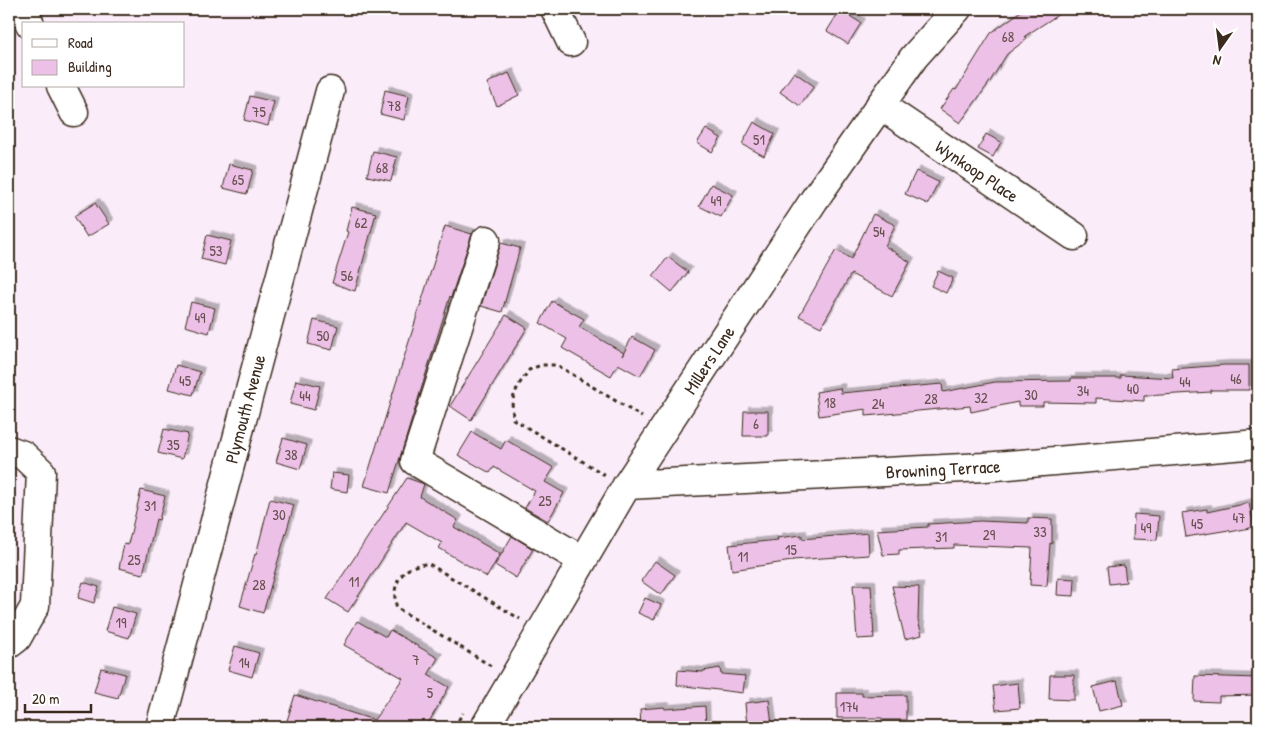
<svg xmlns="http://www.w3.org/2000/svg" width="1267" height="736" font-family="'Patrick Hand',sans-serif">
	<style>
		.building { fill: #edc1e7; stroke: #3b2a1e; filter: url(#shadow) }
		.lines { fill: none; stroke-linecap: round; stroke-linejoin: round }
		.minor-casing { stroke: #3b2a1e; stroke-width: 31 }
		.path { stroke: #3b2a1e; stroke-width: 3; stroke-dasharray: 4 4; stroke-linecap: butt }
		.minor { stroke: #fff; stroke-width: 28 }
		.labels { text-anchor: middle; dominant-baseline: central; stroke-width: 4; stroke-linejoin: round; paint-order: stroke }
		.number-label { font-size: 15px; fill: #685050 }
		.street-label { font-size: 18px; fill: #3b2a1e; stroke: #fff }
	</style>
	<defs>
		<filter id="shadow"><feDropShadow dx="4.5" dy="-4.5" stdDeviation="0" flood-color="#0004"/></filter>
	</defs>
	<rect width="100%" height="100%" fill="#faecf8"/>
	<filter id="ink" filterUnits="userSpaceOnUse"><feTurbulence type="fractalNoise" baseFrequency=".02" numOctaves="2"/><feDisplacementMap in="SourceGraphic" scale="10" xChannelSelector="R" yChannelSelector="G"/><feConvolveMatrix kernelMatrix="1 2 1 2 8 2 1 2 1" color-interpolation-filters="sRGB"/></filter>
	<g filter="url(#ink)">
		<g class="building">
			<path d="M1024,9H1067L1025,36L1027,39L1007,54L989,83L960,123L940,109L954,89L956,90L991,33Z"/>
			<path d="M840,10L861,23L848,44L827,31Z"/>
			<path d="M794,72L814,86L800,106L780,92Z"/>
			<path d="M509,73L519,95L497,106L487,83Z"/>
			<path d="M385,90L409,96L404,120L380,114Z"/>
			<path d="M250,96L274,102L268,126L244,120Z"/>
			<path d="M754,122L775,134L764,156L742,144Z"/>
			<path d="M706,129L721,138L712,152L697,143Z"/>
			<path d="M986,134L1001,142L993,157L978,149Z"/>
			<path d="M373,151L397,157L391,181L367,176Z"/>
			<path d="M229,164L253,170L247,194L223,188Z"/>
			<path d="M916,171L938,182L928,204L905,194Z"/>
			<path d="M711,184L733,195L721,217L699,206Z"/>
			<path d="M95,203L109,224L87,237L74,216Z"/>
			<path d="M352,207L376,213L355,291L332,283L348,232L346,231Z"/>
			<path d="M873,214L895,225L885,246L910,262L892,296L851,274L821,327L799,316L836,250L851,259Z"/>
			<path d="M445,226L472,234L451,297L450,296L389,493L364,486Z"/>
			<path d="M207,235L231,241L225,265L201,259Z"/>
			<path d="M501,243L520,248L502,312L481,306Z"/>
			<path d="M668,257L688,272L672,292L653,276Z"/>
			<path d="M938,271L953,278L946,293L931,286Z"/>
			<path d="M552,301L584,319L579,327L624,353L622,356L632,337L655,350L640,376L618,364L611,376L562,348L567,339L540,323Z"/>
			<path d="M191,302L215,308L209,333L185,326Z"/>
			<path d="M506,315L527,328L471,420L450,406Z"/>
			<path d="M314,320L338,326L332,350L308,344Z"/>
			<path d="M176,365L200,372L193,395L169,389Z"/>
			<path d="M1224,365H1249V390H1211V392L1144,396V401L1096,398V403L1043,402V406H1018V402L971,412L970,406L866,416V409L819,416L816,392L840,388L841,393L942,384L943,392L995,382L1071,381V378H1121V375L1173,378L1172,369Z"/>
			<path d="M296,380L320,386L314,410L290,404Z"/>
			<path d="M744,411H768V436H743Z"/>
			<path d="M164,429L188,434L182,459L158,453Z"/>
			<path d="M472,432L501,449L506,440L554,468L545,482L564,493L548,521L525,508L535,491L494,467L490,473L458,455Z"/>
			<path d="M283,438L307,445L300,469L276,462Z"/>
			<path d="M332,473L349,475L347,492L330,489Z"/>
			<path d="M407,478L424,484L420,497L458,520L454,527L500,554L487,577L439,548L442,543L406,522L348,612L327,599Z"/>
			<path d="M141,490L165,496L159,520L156,519L143,574L119,568L124,544L128,545Z"/>
			<path d="M270,499L294,505L263,613L240,606L255,554L256,555Z"/>
			<path d="M1249,503L1254,527L1230,532L1229,530L1186,537L1182,513L1207,509V512Z"/>
			<path d="M1134,514L1159,516L1157,540L1133,539Z"/>
			<path d="M1028,518L1052,519V544L1050,543L1047,586L1030,585L1032,548L954,545V548L899,550V554L883,555L877,530L928,527V524L980,521L1028,523Z"/>
			<path d="M868,533L869,555L792,560V561L732,570L729,545L778,540L777,538L802,535V539Z"/>
			<path d="M512,536L533,549L516,578L495,565Z"/>
			<path d="M655,561L675,575L661,595L641,581Z"/>
			<path d="M1124,565L1126,582L1109,584L1107,567Z"/>
			<path d="M1058,578L1075,579L1074,596L1057,595Z"/>
			<path d="M83,582L99,587L94,603L78,598Z"/>
			<path d="M853,585H871L874,638L857,639Z"/>
			<path d="M892,586L919,587L918,620L922,635L905,639Z"/>
			<path d="M645,598L661,605L654,620L638,613Z"/>
			<path d="M112,607L136,614L129,638L105,631Z"/>
			<path d="M357,621L386,637L390,630L438,658L428,675L449,687L426,727H285L295,695L374,720L403,678L344,645Z"/>
			<path d="M235,646L259,653L252,677L228,670Z"/>
			<path d="M101,668L125,674L118,698L94,692Z"/>
			<path d="M720,668L721,674L745,676L743,693L677,685L678,670L703,672V671Z"/>
			<path d="M1050,675H1074V700L1049,699Z"/>
			<path d="M1195,676L1258,678V695L1219,696V702L1194,701Z"/>
			<path d="M1117,681L1123,705L1099,711L1093,687Z"/>
			<path d="M1018,683L1020,708L996,710L993,686Z"/>
			<path d="M837,693H862V696L906,695V720H882V718H837Z"/>
			<path d="M769,700L772,725L747,727L745,703Z"/>
			<path d="M705,706L706,727H641L640,709L664,707L665,709Z"/>
		</g>
		<g class="lines">
			<g class="minor-casing">
				<g id="minor">
					<path d="M23,9L30,24"/>
					<path d="M555,9L571,42"/>
					<path d="M61,86L74,112"/>
					<path d="M880,105L1074,236"/>
					<path d="M486,240L415,461L582,560"/>
					<path d="M9,450L23,455L41,472L35,606L17,638L9,644"/>
					<path d="M627,485L984,467L1258,444"/>
					<path d="M160,727L330,91"/>
					<path d="M485,727L627,485L814,200L914,57L957,9"/>
				</g>
			</g>
			<g class="path">
				<path d="M605,475L513,419L512,401L518,386L529,370L541,365H557L642,417"/>
				<path d="M491,666L397,608C389,584 404,563 429,564L520,619"/>
				<path d="M454,727L463,713"/>
			</g>
			<use href="#minor" class="minor"/>
		</g>
	</g>
	<g class="labels">
		<g class="number-label">
			<text x="1008" y="36">68</text>
			<text x="394" y="105">78</text>
			<text x="259" y="111">75</text>
			<text x="759" y="139">51</text>
			<text x="382" y="167">68</text>
			<text x="238" y="179">65</text>
			<text x="716" y="200">49</text>
			<text x="361" y="222">62</text>
			<text x="879" y="231">54</text>
			<text x="216" y="250">53</text>
			<text x="347" y="275">56</text>
			<text x="200" y="317">49</text>
			<text x="323" y="335">50</text>
			<text x="1236" y="378">46</text>
			<text x="185" y="380">45</text>
			<text x="1185" y="381">44</text>
			<text x="1133" y="388">40</text>
			<text x="1083" y="390">34</text>
			<text x="1031" y="394">30</text>
			<text x="305" y="395">44</text>
			<text x="981" y="397">32</text>
			<text x="931" y="398">28</text>
			<text x="830" y="402">18</text>
			<text x="878" y="403">24</text>
			<text x="756" y="423">6</text>
			<text x="173" y="444">35</text>
			<text x="291" y="454">38</text>
			<text x="545" y="500">25</text>
			<text x="150" y="505">31</text>
			<text x="279" y="514">30</text>
			<text x="1239" y="517">47</text>
			<text x="1197" y="523">45</text>
			<text x="1146" y="527">49</text>
			<text x="1040" y="531">33</text>
			<text x="989" y="534">29</text>
			<text x="941" y="536">31</text>
			<text x="791" y="549">15</text>
			<text x="743" y="556">11</text>
			<text x="134" y="559">25</text>
			<text x="354" y="581">11</text>
			<text x="259" y="584">28</text>
			<text x="121" y="622">19</text>
			<text x="416" y="659">7</text>
			<text x="244" y="662">14</text>
			<text x="430" y="692">5</text>
			<text x="849" y="706">174</text>
		</g>
		<g class="street-label">
			<text transform="translate(977 171) rotate(34)">Wynkoop Place</text>
			<text transform="translate(709 360) rotate(-57)">Millers Lane</text>
			<text transform="translate(245 409) rotate(-75)">Plymouth Avenue</text>
			<text transform="translate(943 469) rotate(-3)">Browning Terrace</text>
		</g>
	</g>
	<rect width="1267" height="736" fill="none" stroke="#fff" stroke-width="30"/>
	<rect x="15" y="15" width="1237" height="706" fill="none" stroke="#3b2a1e" stroke-width="2" filter="url(#ink)"/>
	<rect x="22" y="22" width="162" height="65" fill="#ffffff" stroke="#b1aaa5"/>
	<rect x="32" y="39" width="25" height="8" fill="#ffffff" stroke="#b1aaa5"/>
	<text x="68" y="48" font-size="15" fill="#3b2a1e">Road</text>
	<rect x="32" y="60" width="25" height="15" fill="#edc1e7" stroke="#b1aaa5"/>
	<text x="68" y="72" font-size="15" fill="#3b2a1e">Building</text>
	<g transform="translate(1220 48) rotate(194)" stroke="#ffffff" stroke-width="4" paint-order="stroke">
	<path d="M0-4L9 19L0 12L-9 19Z" fill="#3b2a1e"/>
	<text y="-8" font-size="14" font-weight="bold" text-anchor="middle" fill="#3b2a1e">N</text>
	</g>
	<path d="M25 704v8h66v-8" fill="none" stroke="#3b2a1e" stroke-width="2.5"/>
	<text x="32" y="704" font-size="15" fill="#3b2a1e" stroke="#ffffff" stroke-width="4" paint-order="stroke">20 m</text>
</svg>
